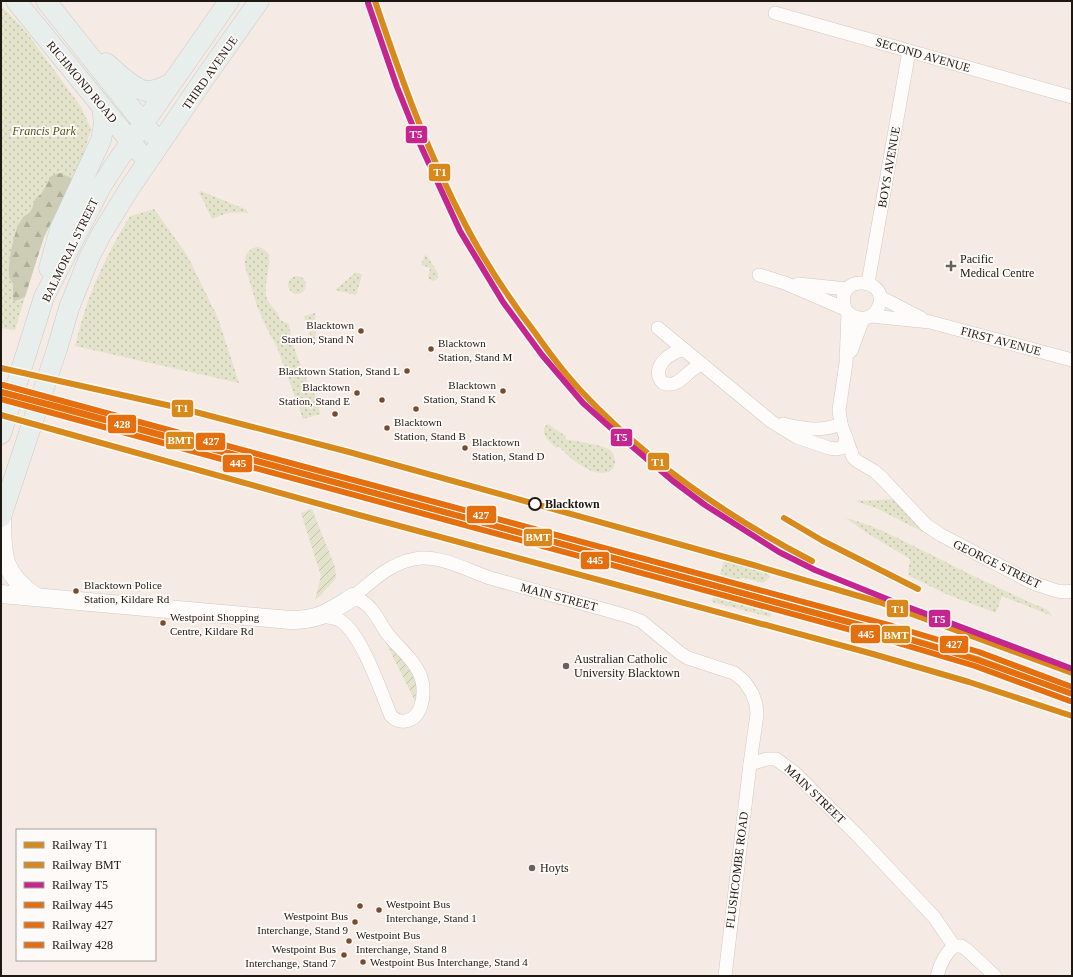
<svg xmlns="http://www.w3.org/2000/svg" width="1073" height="977" font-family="Georgia,serif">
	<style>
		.grass { fill: url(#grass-dots) }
		.forest { fill: url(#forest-firs) }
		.garden { fill: url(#garden-furrows) }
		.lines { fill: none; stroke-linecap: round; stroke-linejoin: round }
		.street-casing { stroke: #d0c8c2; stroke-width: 14 }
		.secondary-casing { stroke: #d0c8c2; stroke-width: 19 }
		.primary-casing { stroke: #cecac6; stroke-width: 21 }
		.street { stroke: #fefcfb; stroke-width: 13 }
		.secondary { stroke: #fefcfb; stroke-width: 18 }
		.primary { stroke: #e7eeec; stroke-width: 20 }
		.rail-1-casing { stroke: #fefaf8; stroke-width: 9 }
		.rail-2-casing { stroke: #fefaf8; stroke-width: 9 }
		.rail-3-casing { stroke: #fefaf8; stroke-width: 9 }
		.rail-4-casing { stroke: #fefaf8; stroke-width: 9 }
		.rail-5-casing { stroke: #fefaf8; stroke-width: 9 }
		.rail-6-casing { stroke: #fefaf8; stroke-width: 9 }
		.rail-1 { stroke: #d8891b; stroke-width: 6 }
		.rail-2 { stroke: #d8891b; stroke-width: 6 }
		.rail-3 { stroke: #c4258f; stroke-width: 6 }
		.rail-4 { stroke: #e56e0f; stroke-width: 6 }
		.rail-5 { stroke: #e56e0f; stroke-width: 6 }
		.rail-6 { stroke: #e56e0f; stroke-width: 6 }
		.poi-dot { fill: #69625c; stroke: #fefaf8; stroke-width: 1.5 }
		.bus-dot { fill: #7a4b2a; stroke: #fefaf8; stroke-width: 1.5 }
		.stop-dot { fill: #fefaf8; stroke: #1e1813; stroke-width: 2 }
		.labels { text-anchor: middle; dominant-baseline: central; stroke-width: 3.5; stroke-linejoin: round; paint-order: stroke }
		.bus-label { font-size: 11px; fill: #1e1813; stroke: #fefaf8; text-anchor: start }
		.street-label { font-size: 12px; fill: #1e1813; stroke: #fefaf8 }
		.park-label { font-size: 12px; font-style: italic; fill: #4f541a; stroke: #fefaf8 }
		.poi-label { font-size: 12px; fill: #1e1813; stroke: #fefaf8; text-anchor: start }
		.stop-label { font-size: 12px; font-weight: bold; fill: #1e1813; stroke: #fefaf8; text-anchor: start }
		.line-badge { stroke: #fefaf8; stroke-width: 1.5 }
		.badge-label { font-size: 11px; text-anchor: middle; font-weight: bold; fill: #fff }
	</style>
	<defs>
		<pattern id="grass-dots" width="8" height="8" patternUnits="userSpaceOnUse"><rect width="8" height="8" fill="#e3e2ca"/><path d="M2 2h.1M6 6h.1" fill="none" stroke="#c2c1ad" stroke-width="1.8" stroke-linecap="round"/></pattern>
		<pattern id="forest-firs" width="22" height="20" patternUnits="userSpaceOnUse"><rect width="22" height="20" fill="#cdccb5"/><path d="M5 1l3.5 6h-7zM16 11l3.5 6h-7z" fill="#b0ae9b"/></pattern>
		<pattern id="garden-furrows" width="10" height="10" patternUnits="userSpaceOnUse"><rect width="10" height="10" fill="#e3e2ca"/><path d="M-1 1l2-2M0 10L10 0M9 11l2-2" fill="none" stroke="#c2c1ad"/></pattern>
	</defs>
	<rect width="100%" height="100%" fill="#f5ebe4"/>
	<g class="grass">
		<path d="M1,6L24,29L81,107L91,129L84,153L64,198L44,237L35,264L15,330L1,328Z"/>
		<path d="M201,191L247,210L248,213C231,212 229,212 212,219L199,192Z"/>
		<path d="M154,209L187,255L218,318L239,383L75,346C79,332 82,318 87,304C98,273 113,244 130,216Z"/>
		<path d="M257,247L262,248L269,254C271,268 264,281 266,296C268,306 279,310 280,320L289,324C290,339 302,371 309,384C316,397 318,399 320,414L303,419L277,347L266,327L257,306L245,266C244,257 247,249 257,247Z"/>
		<path d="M425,255L427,256L438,273V277L436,280L432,281L428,278L430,268L421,265Z"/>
		<path d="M355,273H359L362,275L356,295L335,290Z"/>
		<circle cx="297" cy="285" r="9"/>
		<path d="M315,313L316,332L315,339L313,340L311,338L304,316Z"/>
		<path d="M548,424L564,435H566L565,439C575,441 602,445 608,449C619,456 617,473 603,473C586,473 569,457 558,446L556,448C550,442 537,431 548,424Z"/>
		<path d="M898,499L970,556L876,508L855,501Z"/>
		<path d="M846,518C878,526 908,544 938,558C974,577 1011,594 1048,610L1052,616L1002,596L996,613L946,594L908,575L910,559L867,533Z"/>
		<path d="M724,560L769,574L770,577L763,583L745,578L736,579L720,575Z"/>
		<path d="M714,594L772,611L770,617L712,602Z"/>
	</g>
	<path class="forest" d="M60,173L73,179L44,237L25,297L15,301L13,300V284L9,277V267L11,250L17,227L23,217L29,213L32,209L35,199L42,193L51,176Z"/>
	<g class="garden">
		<path d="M312,509L335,567L336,578L321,595L315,600L321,576L301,513Z"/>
		<path d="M375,621L414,676L417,685L415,701Z"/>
	</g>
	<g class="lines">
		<g class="street-casing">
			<g id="street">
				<path d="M775,13L1072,97"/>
				<path d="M759,275L785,283L845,309C853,320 871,323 878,308C893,278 833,271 845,309"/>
				<path d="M868,283L909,51"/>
				<path d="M798,284L847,289"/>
				<path d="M880,297L921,318"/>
				<path d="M848,313L846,363L839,410L841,424L853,457L857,461L874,471L881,477L926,525L941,535L1033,583L1057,591L1065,592L1072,591"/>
				<path d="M871,316L930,322L1072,360"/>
				<path d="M658,328L772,422L797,437L829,448L837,449L841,448L844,446L846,437"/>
				<path d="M685,350C670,350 649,369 663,383C680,389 686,370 702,364"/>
				<path d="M851,351L863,319"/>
				<path d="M783,424C804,429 821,432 841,424"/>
				<path d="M320,616C327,617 335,617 341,621C362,635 381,692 391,716C395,720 399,722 405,721C422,719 425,695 422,681C417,661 398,648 386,632C381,624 377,616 371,609C367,603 360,600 353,597C372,581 389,564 414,559C440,554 466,570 490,578C536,591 582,603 627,616L641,621L680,653L688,658L734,673L744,681L752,693L756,704L757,714L750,764L725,976"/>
				<path d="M750,764L767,759H776L795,773L861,839L934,917L954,946"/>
				<path d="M954,946H961L966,949L995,976"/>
				<path d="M937,976C940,964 945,954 954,946"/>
			</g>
		</g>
		<g class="secondary-casing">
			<g id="secondary">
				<path d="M2,514C3,554 0,572 35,596"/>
				<path d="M1,594L290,620C320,620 329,612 353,597"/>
			</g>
		</g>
		<g class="primary-casing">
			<g id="primary">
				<path d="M16,1L139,152"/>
				<path d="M46,1L151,133"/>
				<path d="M106,63C116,71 133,89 146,91C154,92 163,87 170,84"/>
				<path d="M49,268L60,229L101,140L104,123L102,107"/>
				<path d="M1,434L44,297L102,185L118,160L229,1"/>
				<path d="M1,517L57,349L69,308L89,258L102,233L129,189L206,76L259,1"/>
			</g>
		</g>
		<use href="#street" class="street"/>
		<use href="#secondary" class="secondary"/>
		<use href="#primary" class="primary"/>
		<g class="rail-1-casing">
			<g id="rail-1">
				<path d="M375,1C401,78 428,154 466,226C486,264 510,300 536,334C550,354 565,374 582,392C647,461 728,517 812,561"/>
				<path d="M1,368L180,408L349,452L750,564L879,602L1072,673"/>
				<path d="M1,415L359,515L873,654L969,682L1072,716"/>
				<path d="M784,518L823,541L918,589"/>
			</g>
		</g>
		<g class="rail-2-casing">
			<path id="rail-2" d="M1,392L890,633L977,659L1072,694"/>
		</g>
		<g class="rail-3-casing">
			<path id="rail-3" d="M368,3L397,87L420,144L460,231L503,302L542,355L583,403L622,438L673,481L705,505L779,552L815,570L897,603L1070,668"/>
		</g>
		<g class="rail-4-casing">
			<path id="rail-4" d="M1,399L888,640L975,666L1070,701"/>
		</g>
		<g class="rail-5-casing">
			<path id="rail-5" d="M3,385L892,626L979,652L1072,687"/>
		</g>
		<g class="rail-6-casing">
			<path id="rail-6" d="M1,392L63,408L881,631L977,660L1070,693"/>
		</g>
		<use href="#rail-1" class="rail-1"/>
		<use href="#rail-2" class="rail-2"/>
		<use href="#rail-3" class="rail-3"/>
		<use href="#rail-4" class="rail-4"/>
		<use href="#rail-5" class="rail-5"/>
		<use href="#rail-6" class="rail-6"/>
	</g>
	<g class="poi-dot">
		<path d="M949 260h4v4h4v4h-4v4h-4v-4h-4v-4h4z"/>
		<circle cx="566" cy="666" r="4"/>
		<circle cx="532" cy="868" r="4"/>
	</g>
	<g class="bus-dot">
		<circle cx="361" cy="331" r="3.5"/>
		<circle cx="431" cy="349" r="3.5"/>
		<circle cx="407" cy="371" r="3.5"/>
		<circle cx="503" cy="391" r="3.5"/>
		<circle cx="357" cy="393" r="3.5"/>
		<circle cx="382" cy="400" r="3.5"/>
		<circle cx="416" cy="409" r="3.5"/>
		<circle cx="335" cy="414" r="3.5"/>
		<circle cx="387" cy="428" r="3.5"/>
		<circle cx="465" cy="448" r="3.5"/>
		<circle cx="76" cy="591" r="3.5"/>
		<circle cx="163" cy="623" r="3.5"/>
		<circle cx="360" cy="906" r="3.5"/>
		<circle cx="379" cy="910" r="3.5"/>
		<circle cx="355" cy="922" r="3.5"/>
		<circle cx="349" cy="941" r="3.5"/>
		<circle cx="344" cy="955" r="3.5"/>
		<circle cx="363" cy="962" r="3.5"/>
	</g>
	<circle class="stop-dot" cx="535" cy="504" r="6"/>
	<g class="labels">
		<g class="bus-label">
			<text x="354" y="325" text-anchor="end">Blacktown<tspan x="354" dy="14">Station, Stand N</tspan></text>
			<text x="438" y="343">Blacktown<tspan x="438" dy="14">Station, Stand M</tspan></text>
			<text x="400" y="371" text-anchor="end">Blacktown Station, Stand L</text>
			<text x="496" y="385" text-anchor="end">Blacktown<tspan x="496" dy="14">Station, Stand K</tspan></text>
			<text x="350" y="387" text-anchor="end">Blacktown<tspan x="350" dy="14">Station, Stand E</tspan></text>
			<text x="394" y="422">Blacktown<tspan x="394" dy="14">Station, Stand B</tspan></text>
			<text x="472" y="442">Blacktown<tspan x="472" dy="14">Station, Stand D</tspan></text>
			<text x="84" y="585">Blacktown Police<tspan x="84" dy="14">Station, Kildare Rd</tspan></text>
			<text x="170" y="617">Westpoint Shopping<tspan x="170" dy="14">Centre, Kildare Rd</tspan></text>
			<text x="386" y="904">Westpoint Bus<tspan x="386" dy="14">Interchange, Stand 1</tspan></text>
			<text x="348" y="916" text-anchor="end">Westpoint Bus<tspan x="348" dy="14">Interchange, Stand 9</tspan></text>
			<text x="356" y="935">Westpoint Bus<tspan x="356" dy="14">Interchange, Stand 8</tspan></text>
			<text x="336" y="949" text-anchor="end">Westpoint Bus<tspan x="336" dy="14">Interchange, Stand 7</tspan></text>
			<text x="370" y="962">Westpoint Bus Interchange, Stand 4</text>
		</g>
		<g class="street-label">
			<text transform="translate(923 55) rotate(16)">SECOND AVENUE</text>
			<text transform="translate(210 73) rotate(-55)">THIRD AVENUE</text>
			<text transform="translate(82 82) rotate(50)">RICHMOND ROAD</text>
			<text transform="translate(889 167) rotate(-80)">BOYS AVENUE</text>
			<text transform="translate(70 250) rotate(-64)">BALMORAL STREET</text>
			<text transform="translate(1001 341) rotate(15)">FIRST AVENUE</text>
			<text transform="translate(997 564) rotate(26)">GEORGE STREET</text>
			<text transform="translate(559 597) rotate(15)">MAIN STREET</text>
			<text transform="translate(815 794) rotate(44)">MAIN STREET</text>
			<text transform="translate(737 870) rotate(-83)">FLUSHCOMBE ROAD</text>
		</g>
		<g class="park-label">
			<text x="44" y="131">Francis Park</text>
		</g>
		<g class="poi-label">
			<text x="960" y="259">Pacific<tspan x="960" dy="14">Medical Centre</tspan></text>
			<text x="574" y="659">Australian Catholic<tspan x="574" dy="14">University Blacktown</tspan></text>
			<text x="540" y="868">Hoyts</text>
		</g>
		<g class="stop-label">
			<text x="545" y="504">Blacktown</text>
		</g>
	</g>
	<g class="line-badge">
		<rect x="405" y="125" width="23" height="19" rx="4" fill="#c4258f"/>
		<rect x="428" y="163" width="23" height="19" rx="4" fill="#d8891b"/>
		<rect x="171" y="399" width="23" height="19" rx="4" fill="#d8891b"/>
		<rect x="107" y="414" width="30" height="20" rx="4" fill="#e56e0f"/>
		<rect x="610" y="428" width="23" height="19" rx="4" fill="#c4258f"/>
		<rect x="165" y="431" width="30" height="19" rx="4" fill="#d8891b"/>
		<rect x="195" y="432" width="31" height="19" rx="4" fill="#e56e0f"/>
		<rect x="647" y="452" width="23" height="19" rx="4" fill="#d8891b"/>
		<rect x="222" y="454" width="31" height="19" rx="4" fill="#e56e0f"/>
		<rect x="466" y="505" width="31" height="19" rx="4" fill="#e56e0f"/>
		<rect x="523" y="528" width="30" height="19" rx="4" fill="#d8891b"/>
		<rect x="580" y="551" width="30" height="19" rx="4" fill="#e56e0f"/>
		<rect x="886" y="599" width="23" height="19" rx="4" fill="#d8891b"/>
		<rect x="928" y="609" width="23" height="19" rx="4" fill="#c4258f"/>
		<rect x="850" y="624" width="31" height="20" rx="4" fill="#e56e0f"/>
		<rect x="881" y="625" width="30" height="19" rx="4" fill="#d8891b"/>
		<rect x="939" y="635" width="30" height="19" rx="4" fill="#e56e0f"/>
	</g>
	<g class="badge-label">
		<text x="416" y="138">T5</text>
		<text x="440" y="176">T1</text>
		<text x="182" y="412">T1</text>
		<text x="122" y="428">428</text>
		<text x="621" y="441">T5</text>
		<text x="180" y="444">BMT</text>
		<text x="211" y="445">427</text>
		<text x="658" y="466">T1</text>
		<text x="238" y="467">445</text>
		<text x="481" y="519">427</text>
		<text x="538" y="541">BMT</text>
		<text x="595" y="564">445</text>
		<text x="898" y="613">T1</text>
		<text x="939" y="623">T5</text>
		<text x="866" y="638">445</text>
		<text x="896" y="639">BMT</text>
		<text x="954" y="648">427</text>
	</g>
	<rect width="1073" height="977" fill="none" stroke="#1e1813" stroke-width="4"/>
	<rect x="16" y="829" width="140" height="132" fill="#fefaf8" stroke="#a4a09c"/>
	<rect x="24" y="842" width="20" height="6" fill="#d8891b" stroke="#a4a09c"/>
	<text x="52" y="849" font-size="12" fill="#1e1813">Railway T1</text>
	<rect x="24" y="862" width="20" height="6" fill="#d8891b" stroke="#a4a09c"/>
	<text x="52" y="869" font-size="12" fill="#1e1813">Railway BMT</text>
	<rect x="24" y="882" width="20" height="6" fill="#c4258f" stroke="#a4a09c"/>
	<text x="52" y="889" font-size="12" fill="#1e1813">Railway T5</text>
	<rect x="24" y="902" width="20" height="6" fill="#e56e0f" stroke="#a4a09c"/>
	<text x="52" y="909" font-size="12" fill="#1e1813">Railway 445</text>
	<rect x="24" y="922" width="20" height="6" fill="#e56e0f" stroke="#a4a09c"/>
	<text x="52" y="929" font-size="12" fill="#1e1813">Railway 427</text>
	<rect x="24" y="942" width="20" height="6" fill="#e56e0f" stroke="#a4a09c"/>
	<text x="52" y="949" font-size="12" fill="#1e1813">Railway 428</text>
</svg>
